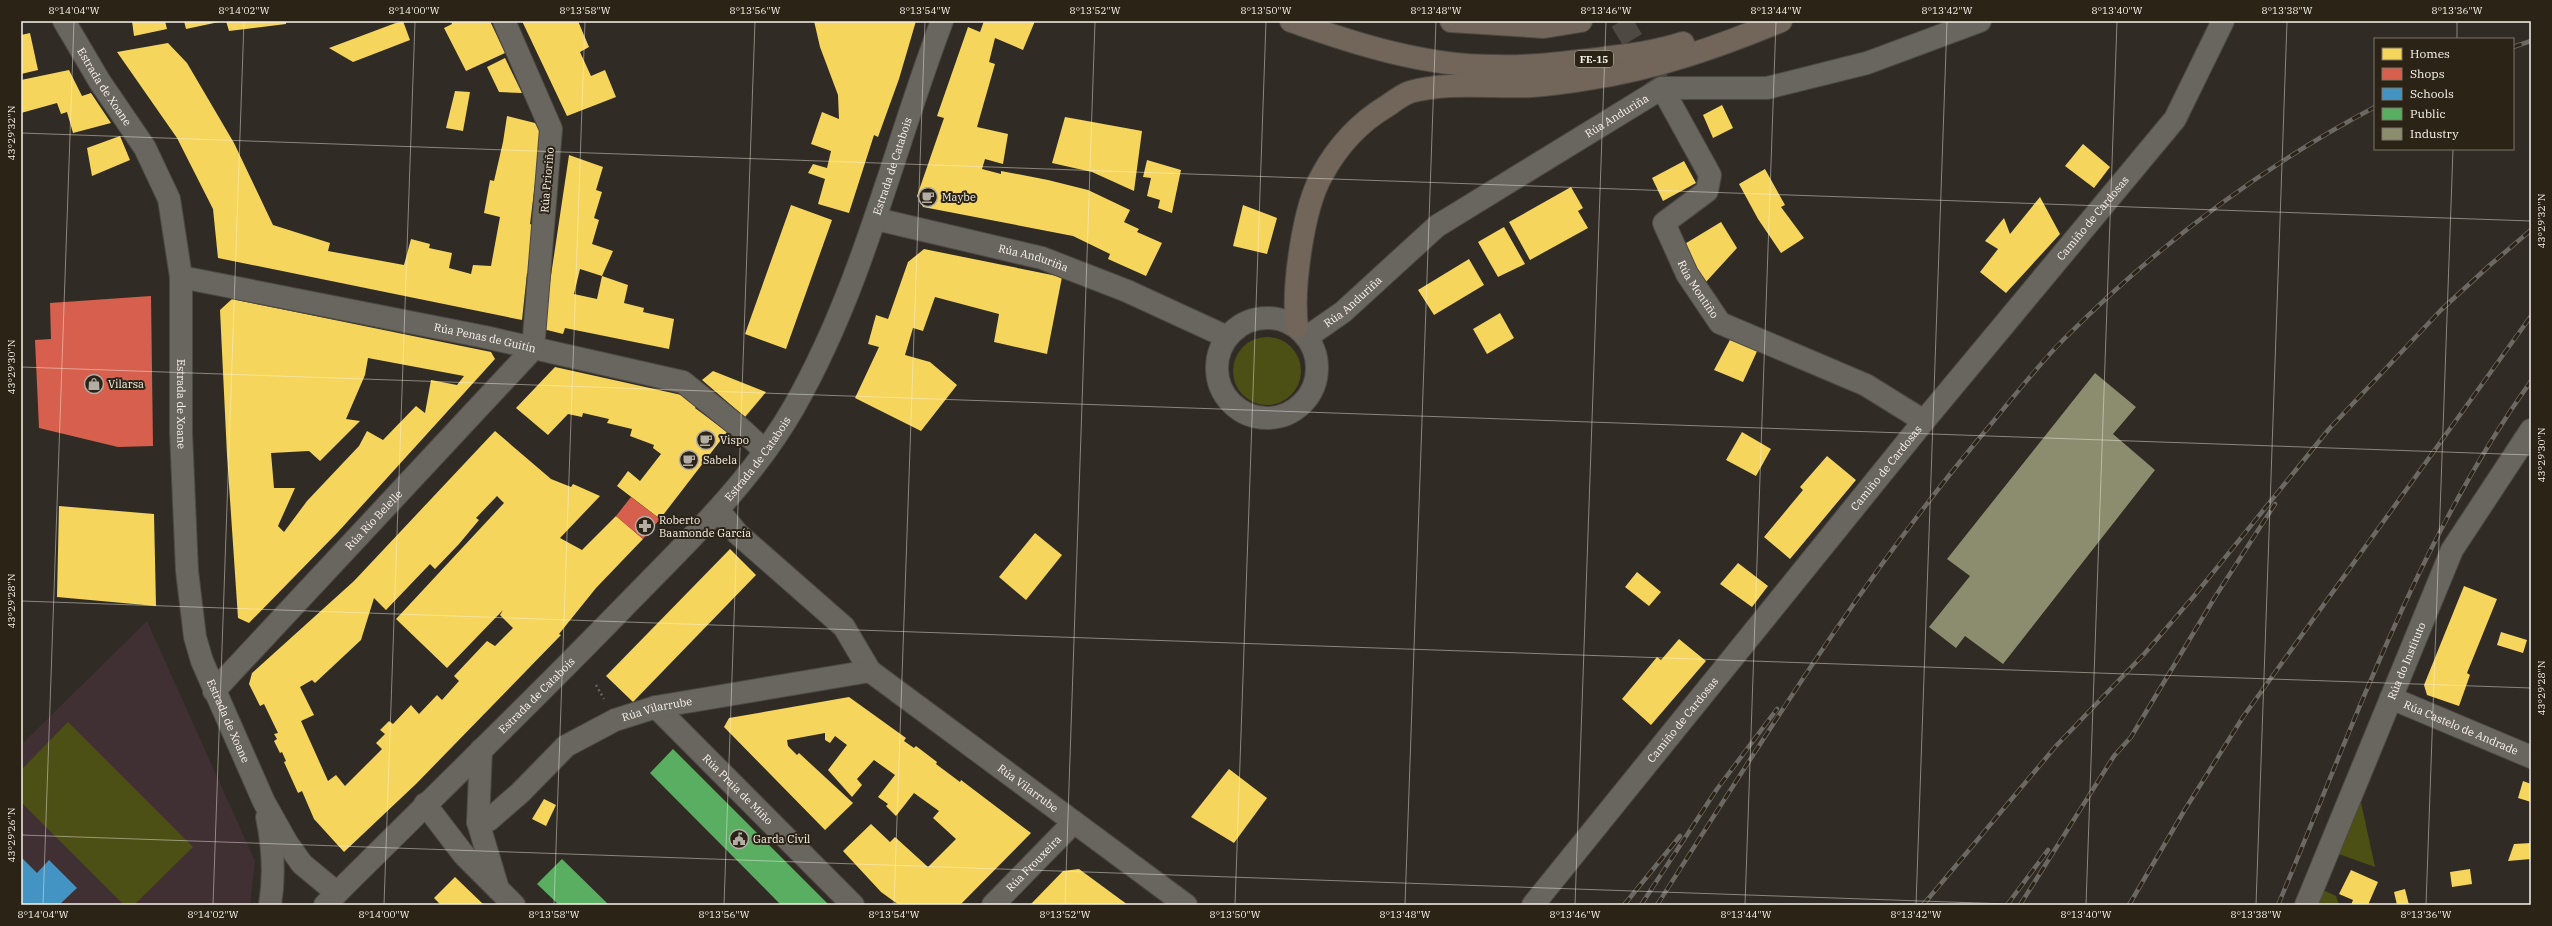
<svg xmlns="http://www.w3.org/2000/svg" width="2552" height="926" font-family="'IBM Plex Serif',serif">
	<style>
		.education { fill: #402f33 }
		.green { fill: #4d5014 }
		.homes { fill: #f6d55c; fill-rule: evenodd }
		.shops { fill: #d6604d }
		.schools { fill: #4393c3 }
		.public { fill: #5aae61 }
		.industry { fill: #8c8c6e }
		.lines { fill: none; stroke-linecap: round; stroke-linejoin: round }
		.street-tunnel { stroke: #4e4a43; stroke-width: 22; stroke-dasharray: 22 11; stroke-linecap: butt }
		.street-casing { stroke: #4d4943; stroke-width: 24 }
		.secondary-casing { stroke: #4d4943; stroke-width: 24 }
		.highway-casing { stroke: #4d4943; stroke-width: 24 }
		.path { stroke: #67635d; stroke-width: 2.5; stroke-dasharray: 2 3; stroke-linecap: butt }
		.street { stroke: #69655f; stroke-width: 22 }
		.secondary { stroke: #69655f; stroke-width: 22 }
		.highway { stroke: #716659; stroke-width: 22 }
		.rail-casing { stroke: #6c6863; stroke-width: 4.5 }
		.rail { stroke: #2b2316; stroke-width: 3; stroke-dasharray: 9; stroke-linecap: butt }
		.ticks { fill: none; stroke: #f9f3eb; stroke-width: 1; stroke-opacity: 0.45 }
		.labels { text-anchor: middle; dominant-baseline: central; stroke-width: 4; stroke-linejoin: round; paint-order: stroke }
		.shield { fill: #2b2316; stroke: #bbb5ab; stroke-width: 1 }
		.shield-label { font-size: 10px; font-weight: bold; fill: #f9f3eb }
		.street-label { font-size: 11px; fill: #f9f3eb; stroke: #2b2316 }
		.poi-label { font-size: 11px; fill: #f9f3eb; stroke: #2b2316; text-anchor: start }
		.neatline { fill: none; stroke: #f9f3eb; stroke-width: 1.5 }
		.ticks-label { font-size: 10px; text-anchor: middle; fill: #f9f3eb }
	</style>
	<rect width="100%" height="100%" fill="#302c25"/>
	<path class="education" d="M147,621L255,861L250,905H21V745Z"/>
	<g class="green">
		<circle cx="1267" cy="371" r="34"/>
		<path d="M68,722L193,847L134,905H124L21,802V770Z"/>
		<path d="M2360,798L2375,867L2336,853Z"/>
		<path d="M2323,890L2336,896L2339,905H2316Z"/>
	</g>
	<g class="homes">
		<path d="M132,21H165L167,29L134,36Z"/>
		<path d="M184,21H219V22L186,29Z"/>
		<path d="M226,21H286V24L229,31Z"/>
		<path d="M401,21H403L410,40L353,62L329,48Z"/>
		<path d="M451,21H490L505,53L466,71L444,28L452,24Z"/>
		<path d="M522,21H578L589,47L580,52L591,76L605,70L616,97L567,116Z"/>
		<path d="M814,21H916L899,79L878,137L874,135L849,213L818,204L825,179L808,173L813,164L827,168L831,151L811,144L822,112L839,119L838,95L820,47Z"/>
		<path d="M984,21H1035L1023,50L995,38L989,62L995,64L977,127L1008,134L1003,164L985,159L982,169L1001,174V171L1048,180L1088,190L1130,210L1124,222L1139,229L1137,232L1162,243L1146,276L1108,259L1110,254L1073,236L923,207L917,196L944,118L937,116L968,27L980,32Z"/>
		<path d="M30,33L38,70L21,74V35Z"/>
		<path d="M168,43L187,63L234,143L273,225L330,243L328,251L404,265L411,239L430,244L429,248L452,253L449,268L471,274L473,265L491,266L500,217L484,213L490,180L494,181L503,142L507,116L535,123L541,134L530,224L533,225L530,274L527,273L522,320L218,258L213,209L177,138L117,52Z"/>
		<path d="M505,58L522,93L499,92L487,67Z"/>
		<path d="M69,70L82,96L91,93L111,123L73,133L67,112L61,114L57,103L21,113V80Z"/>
		<path d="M455,91L470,92L463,131L446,128Z"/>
		<path d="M1722,105L1733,128L1713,138L1703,115Z"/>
		<path d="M1065,117L1142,131L1134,191L1092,172L1052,163Z"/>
		<path d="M120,136L130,160L92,176L87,148Z"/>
		<path d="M2083,144L2110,167L2094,188L2065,166Z"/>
		<path d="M569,155L603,167L596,190L602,192L594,218L599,220L592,244L613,251L602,276L628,285L624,303L644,308L643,312L674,319L669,349L565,328L563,334L543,329ZM580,269L602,276L597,299L574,294Z"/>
		<path d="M1147,160L1181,170L1172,213L1158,208L1160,200L1147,196L1151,178L1143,177Z"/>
		<path d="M1684,161L1696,183L1663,201L1652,178Z"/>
		<path d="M1765,169L1785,205L1781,207L1804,238L1781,253L1758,219L1739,184Z"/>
		<path d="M1571,187L1583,208L1578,211L1588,228L1530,260L1509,222Z"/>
		<path d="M2040,197L2060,234L2006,293L1980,272L1998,249L1985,241L2004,218L2010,234Z"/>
		<path d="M791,205L832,220L786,349L745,334Z"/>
		<path d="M1243,205L1277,218L1267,254L1233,246Z"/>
		<path d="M1721,222L1737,248L1705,283L1683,245Z"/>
		<path d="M1504,227L1525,264L1498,277L1478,242Z"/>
		<path d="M924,249L1062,277L1047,354L994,342L999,314L935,297L923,331L913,328L905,355L930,362L957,385L921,431L855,398L879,347L868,344L876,315L888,319L908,262Z"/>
		<path d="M1469,259L1484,285L1434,315L1418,290Z"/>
		<path d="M232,299L491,352L495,359L338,532L249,623L238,618L227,455L220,310ZM368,358L464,376L457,385L431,380L425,413L416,406L383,440L367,431L359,446L307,501L284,532L278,526L295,488H274L271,453L309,451L320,461L360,421L346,419L365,375Z"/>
		<path d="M1500,313L1514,338L1487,354L1473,329Z"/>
		<path d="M1732,336L1759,347L1743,382L1714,370Z"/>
		<path d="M555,367L686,396L698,404L695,408L727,432L660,519L617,486L628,471L640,481L661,454L653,448L654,445L630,436L632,429L607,423L609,419L583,413L582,417L568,414L548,435L516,408Z"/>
		<path d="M713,371L766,392L745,417L702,380Z"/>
		<path d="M495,431L551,479L571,487L573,484L600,496L560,538L582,550L616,516L643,539L596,588L559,634L561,635L417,783L344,852L314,819L302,791L298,793L284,762L286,761L282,752L280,753L274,741L277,739L274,734L278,733L264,704L260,706L249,684L252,673L354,581ZM497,496L504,503L396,619L447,668L503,610L500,615L513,628L495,646L487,641L454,676L459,681L442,700L437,695L419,714L411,705L393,724L389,721L380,730L385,734L376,743L382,749L345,786L336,775L328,781L301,721L314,715L300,687L312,680L315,683L361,640L374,598L386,610L430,564L435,569L459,544L479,520L476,518Z"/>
		<path d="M1742,432L1771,449L1756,476L1726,460Z"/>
		<path d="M1827,456L1856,480L1790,559L1764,537L1803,490L1800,487Z"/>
		<path d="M59,506L154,514L156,606L57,597Z"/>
		<path d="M1035,533L1062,555L1026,600L999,577Z"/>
		<path d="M730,549L756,575L633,702L606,676Z"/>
		<path d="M1738,563L1768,586L1752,607L1720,584Z"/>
		<path d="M1637,572L1661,592L1649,606L1625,587Z"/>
		<path d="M2464,586L2497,599L2467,673L2470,675L2459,706L2427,695L2424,685Z"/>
		<path d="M2501,632L2527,640L2523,653L2497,645Z"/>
		<path d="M1679,639L1706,661L1651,725L1622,699L1657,657L1661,660Z"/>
		<path d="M849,697L906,738L904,741L914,748L916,746L937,762L936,764L960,782L961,780L1031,833L960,905H899L881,892L843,851L871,824L890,842L895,837L928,867L956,839L933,818L939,811L914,793L896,816L886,806L888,804L878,797L895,775L874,760L857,779L862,785L852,797L828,770L847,745L835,736L830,743L825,740V733L787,740L788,746L797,755L799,753L853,803L825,830L724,727L729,718Z"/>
		<path d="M1229,769L1267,798L1234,843L1191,817Z"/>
		<path d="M2523,781L2531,784V802L2518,798Z"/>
		<path d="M544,799L556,805L546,826L532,819Z"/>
		<path d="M2531,843V859L2508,861L2514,844Z"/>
		<path d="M1079,869L1128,905H1030L1063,871Z"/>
		<path d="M2470,869L2472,884L2452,887L2450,872Z"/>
		<path d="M2351,870L2378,882L2368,905H2351L2353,900L2339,894Z"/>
		<path d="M455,877L484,905H441L434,898Z"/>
		<path d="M2405,889L2409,905H2397L2394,892Z"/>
	</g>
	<g class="shops">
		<path d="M151,296L153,446L118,447L39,428L35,340L51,339L50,303Z"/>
		<path d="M631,497L660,519L643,539L616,516Z"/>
	</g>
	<path class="schools" d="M21,857L37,873L49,860L77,888L59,905H21Z"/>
	<g class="public">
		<path d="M673,749L829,905H781L650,773Z"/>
		<path d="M562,859L609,905H559L537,884Z"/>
	</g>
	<path class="industry" d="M2095,373L2136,407L2113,434L2155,470L2003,664L1965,636L1956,648L1929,627L1970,576L1947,559Z"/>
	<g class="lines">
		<path class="street-tunnel" d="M1621,21L1662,88"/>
		<g class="street-casing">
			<g id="street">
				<path d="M504,21L551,129L533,349"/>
				<path id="s1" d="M1662,88L1710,175L1707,191L1664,223L1687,274L1720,323L1866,385L1924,421"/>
				<path id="s2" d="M876,219L1042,258L1127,291L1227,337"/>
				<path id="s3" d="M181,277L485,337L683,382L739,427L765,451"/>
				<circle cx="1267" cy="368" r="50"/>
				<path id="s4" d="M1307,337L1343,312L1437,226L1662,88H1767L1867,63L1980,21"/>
				<path id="s5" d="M718,510L738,534L844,627L870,671L1186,905"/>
				<path id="s6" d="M214,691L533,349"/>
				<path id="s7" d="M2391,698L2531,757"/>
				<path id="s8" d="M656,707L853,905"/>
				<path d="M481,750L478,822L498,889"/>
				<path d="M425,804L464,855L514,905"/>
				<path id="s9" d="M478,822L489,820L520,793L566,746L615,720L656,707L870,671"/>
				<path id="s10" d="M993,905L1074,822"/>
				<path id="s11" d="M1533,905L1924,421L2175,119L2223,21"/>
				<path id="s12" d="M2306,905L2452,550L2531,430"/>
			</g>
		</g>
		<g class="secondary-casing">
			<g id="secondary">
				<path id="s13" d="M64,21L100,82L145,148L169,199L181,277V432L187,571L195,637L202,661L264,802L287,843L302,864L337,893"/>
				<path d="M267,817C273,846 275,875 270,905"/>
				<path id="s14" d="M325,905C424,806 525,709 623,608C684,545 750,484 794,407C863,286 893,150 942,21"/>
			</g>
		</g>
		<g class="highway-casing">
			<g id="highway">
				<path d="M1291,21C1355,44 1425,66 1494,66C1529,67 1563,63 1597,59C1626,55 1656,52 1683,43"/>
				<path d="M1451,21L1544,27L1581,21"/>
				<path d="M1297,327C1292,289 1303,208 1322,175C1337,147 1360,122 1387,106C1394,101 1402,95 1410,92C1450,81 1492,88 1532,86C1551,85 1570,82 1588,79C1655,69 1718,47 1781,21"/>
			</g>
		</g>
		<path class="path" d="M596,685L604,699"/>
		<use href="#street" class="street"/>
		<use href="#secondary" class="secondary"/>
		<use href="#highway" class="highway"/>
		<g class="rail-casing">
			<g id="rail">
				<path d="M2513,47L2531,41"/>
				<path d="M1624,905L1680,836"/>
				<path d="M1641,905L1717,789L1777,709"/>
				<path d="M1657,905C1761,743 1862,577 1987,429C2012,399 2037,366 2065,338C2156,247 2261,167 2375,107"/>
				<path d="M1923,905L2056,746L2145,653L2194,596L2329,429L2441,310L2490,265L2531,230"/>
				<path d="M2007,905L2048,850"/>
				<path d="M2020,905L2114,756L2131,737L2215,597L2275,504"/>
				<path d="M2129,905L2184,811L2243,717L2531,316"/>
				<path d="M2278,905C2353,727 2418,539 2531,381"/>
			</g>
		</g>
		<use href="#rail" class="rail"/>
	</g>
	<path class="ticks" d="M2457,39V21M21,133L2531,221M21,367L2531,455M21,601L2531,688M21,835L2036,905M43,905L74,21M213,905L244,21M384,905L415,21M554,905L585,21M724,905L755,21M894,905L925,21M1065,905L1095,21M1235,905L1266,21M1405,905L1436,21M1575,905L1606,21M1745,905L1776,21M1916,905L1947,21M2086,905L2117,21M2256,905L2287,21M2426,905L2453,149"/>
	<defs>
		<g id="cafe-ring" transform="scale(1)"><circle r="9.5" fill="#2b2316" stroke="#b3ada6" stroke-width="1.5"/><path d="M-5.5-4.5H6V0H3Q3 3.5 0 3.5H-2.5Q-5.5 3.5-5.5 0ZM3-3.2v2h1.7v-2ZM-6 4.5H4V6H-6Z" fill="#b3ada6"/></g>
		<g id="shop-ring" transform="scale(1)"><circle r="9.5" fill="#2b2316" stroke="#b3ada6" stroke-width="1.5"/><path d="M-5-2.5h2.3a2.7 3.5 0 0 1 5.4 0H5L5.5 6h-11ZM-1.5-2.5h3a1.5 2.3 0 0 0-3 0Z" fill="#b3ada6"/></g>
		<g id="pharmacy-ring" transform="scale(1)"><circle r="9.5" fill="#2b2316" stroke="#b3ada6" stroke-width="1.5"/><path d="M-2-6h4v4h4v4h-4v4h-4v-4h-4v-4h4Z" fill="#b3ada6"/></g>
		<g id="civic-ring" transform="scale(1)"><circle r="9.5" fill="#2b2316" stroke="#b3ada6" stroke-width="1.5"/><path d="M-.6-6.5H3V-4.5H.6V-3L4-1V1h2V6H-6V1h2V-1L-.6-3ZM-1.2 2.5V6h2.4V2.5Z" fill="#b3ada6"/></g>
	</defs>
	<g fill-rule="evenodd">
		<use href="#cafe-ring" x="928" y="197"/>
		<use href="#shop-ring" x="94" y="384"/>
		<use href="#cafe-ring" x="706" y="440"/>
		<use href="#cafe-ring" x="689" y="460"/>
		<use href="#pharmacy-ring" x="645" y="526"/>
		<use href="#civic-ring" x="739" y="839"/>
	</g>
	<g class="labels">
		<rect class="shield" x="1575" y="51" width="38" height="16" rx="3"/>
		<g class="shield-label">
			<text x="1594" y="59">FE-15</text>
		</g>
		<g class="street-label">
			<text stroke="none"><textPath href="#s13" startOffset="77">Estrada de Xoane</textPath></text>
			<text stroke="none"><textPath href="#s4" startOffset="382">Rúa Anduriña</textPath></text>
			<text stroke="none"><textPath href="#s14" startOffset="946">Estrada de Catabois</textPath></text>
			<text transform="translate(547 180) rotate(-85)">Rúa Prioriño</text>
			<text stroke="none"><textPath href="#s11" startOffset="886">Camiño de Cardosas</textPath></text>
			<text stroke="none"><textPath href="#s2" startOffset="162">Rúa Anduriña</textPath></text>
			<text stroke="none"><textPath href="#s1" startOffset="244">Rúa Montiño</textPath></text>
			<text stroke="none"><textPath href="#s4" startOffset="58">Rúa Anduriña</textPath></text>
			<text stroke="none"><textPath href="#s3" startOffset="310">Rúa Penas de Guitín</textPath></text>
			<text stroke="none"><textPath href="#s13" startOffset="413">Estrada de Xoane</textPath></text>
			<text stroke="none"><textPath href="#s14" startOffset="622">Estrada de Catabois</textPath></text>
			<text stroke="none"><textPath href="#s11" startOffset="562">Camiño de Cardosas</textPath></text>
			<text stroke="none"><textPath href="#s6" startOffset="234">Rúa Río Belelle</textPath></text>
			<text stroke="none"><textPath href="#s12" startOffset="264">Rúa do Instituto</textPath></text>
			<text stroke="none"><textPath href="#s14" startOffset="298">Estrada de Catabois</textPath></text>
			<text stroke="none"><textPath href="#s9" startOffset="217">Rúa Vilarrube</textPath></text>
			<text stroke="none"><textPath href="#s11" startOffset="238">Camiño de Cardosas</textPath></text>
			<text stroke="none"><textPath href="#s13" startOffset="737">Estrada de Xoane</textPath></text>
			<text stroke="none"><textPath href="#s7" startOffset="76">Rúa Castelo de Andrade</textPath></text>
			<text stroke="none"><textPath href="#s5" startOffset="420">Rúa Vilarrube</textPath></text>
			<text stroke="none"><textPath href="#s8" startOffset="116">Rúa Praia de Miño</textPath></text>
			<text stroke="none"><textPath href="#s10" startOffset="58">Rúa Frouxeira</textPath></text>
		</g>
		<g class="poi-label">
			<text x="942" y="197">Maybe</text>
			<text x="108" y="384">Vilarsa</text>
			<text x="720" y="440">Vispo</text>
			<text x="703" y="460">Sabela</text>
			<text x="659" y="520">Roberto<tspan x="659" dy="13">Baamonde García</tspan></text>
			<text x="753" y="839">Garda Civil</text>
		</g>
	</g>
	<rect width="2552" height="926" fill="none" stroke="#2b2316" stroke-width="44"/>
	<rect x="2374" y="38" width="140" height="112" fill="#2b2316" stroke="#7d766b"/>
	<rect x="2382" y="48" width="20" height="12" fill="#f6d55c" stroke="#7d766b"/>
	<text x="2410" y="58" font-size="12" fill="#f9f3eb">Homes</text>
	<rect x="2382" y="68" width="20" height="12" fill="#d6604d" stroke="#7d766b"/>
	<text x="2410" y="78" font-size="12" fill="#f9f3eb">Shops</text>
	<rect x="2382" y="88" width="20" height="12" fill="#4393c3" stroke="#7d766b"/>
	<text x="2410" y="98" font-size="12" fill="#f9f3eb">Schools</text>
	<rect x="2382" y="108" width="20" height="12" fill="#5aae61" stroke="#7d766b"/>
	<text x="2410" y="118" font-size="12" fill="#f9f3eb">Public</text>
	<rect x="2382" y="128" width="20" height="12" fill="#8c8c6e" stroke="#7d766b"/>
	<text x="2410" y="138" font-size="12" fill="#f9f3eb">Industry</text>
	<rect x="22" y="22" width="2508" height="882" class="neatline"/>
	<g class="ticks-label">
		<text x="74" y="14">8°14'04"W</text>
		<text x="244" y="14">8°14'02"W</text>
		<text x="414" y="14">8°14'00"W</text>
		<text x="585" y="14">8°13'58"W</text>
		<text x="755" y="14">8°13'56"W</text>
		<text x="925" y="14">8°13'54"W</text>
		<text x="1095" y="14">8°13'52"W</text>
		<text x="1266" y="14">8°13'50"W</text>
		<text x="1436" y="14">8°13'48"W</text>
		<text x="1606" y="14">8°13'46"W</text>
		<text x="1776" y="14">8°13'44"W</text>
		<text x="1947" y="14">8°13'42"W</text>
		<text x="2117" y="14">8°13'40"W</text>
		<text x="2287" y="14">8°13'38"W</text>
		<text x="2457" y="14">8°13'36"W</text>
		<text transform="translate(11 133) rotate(-90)" y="4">43°29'32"N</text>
		<text transform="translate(2541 221) rotate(-90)" y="4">43°29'32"N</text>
		<text transform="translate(11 367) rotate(-90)" y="4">43°29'30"N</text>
		<text transform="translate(2541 455) rotate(-90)" y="4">43°29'30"N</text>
		<text transform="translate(11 601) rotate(-90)" y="4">43°29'28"N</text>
		<text transform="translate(2541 688) rotate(-90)" y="4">43°29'28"N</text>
		<text transform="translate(11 835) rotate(-90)" y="4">43°29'26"N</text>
		<text x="43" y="918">8°14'04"W</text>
		<text x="213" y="918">8°14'02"W</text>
		<text x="384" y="918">8°14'00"W</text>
		<text x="554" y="918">8°13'58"W</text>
		<text x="724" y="918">8°13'56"W</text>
		<text x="894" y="918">8°13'54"W</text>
		<text x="1065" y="918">8°13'52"W</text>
		<text x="1235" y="918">8°13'50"W</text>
		<text x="1405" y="918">8°13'48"W</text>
		<text x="1575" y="918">8°13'46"W</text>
		<text x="1746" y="918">8°13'44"W</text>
		<text x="1916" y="918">8°13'42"W</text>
		<text x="2086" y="918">8°13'40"W</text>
		<text x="2256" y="918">8°13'38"W</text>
		<text x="2426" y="918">8°13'36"W</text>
	</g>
</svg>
